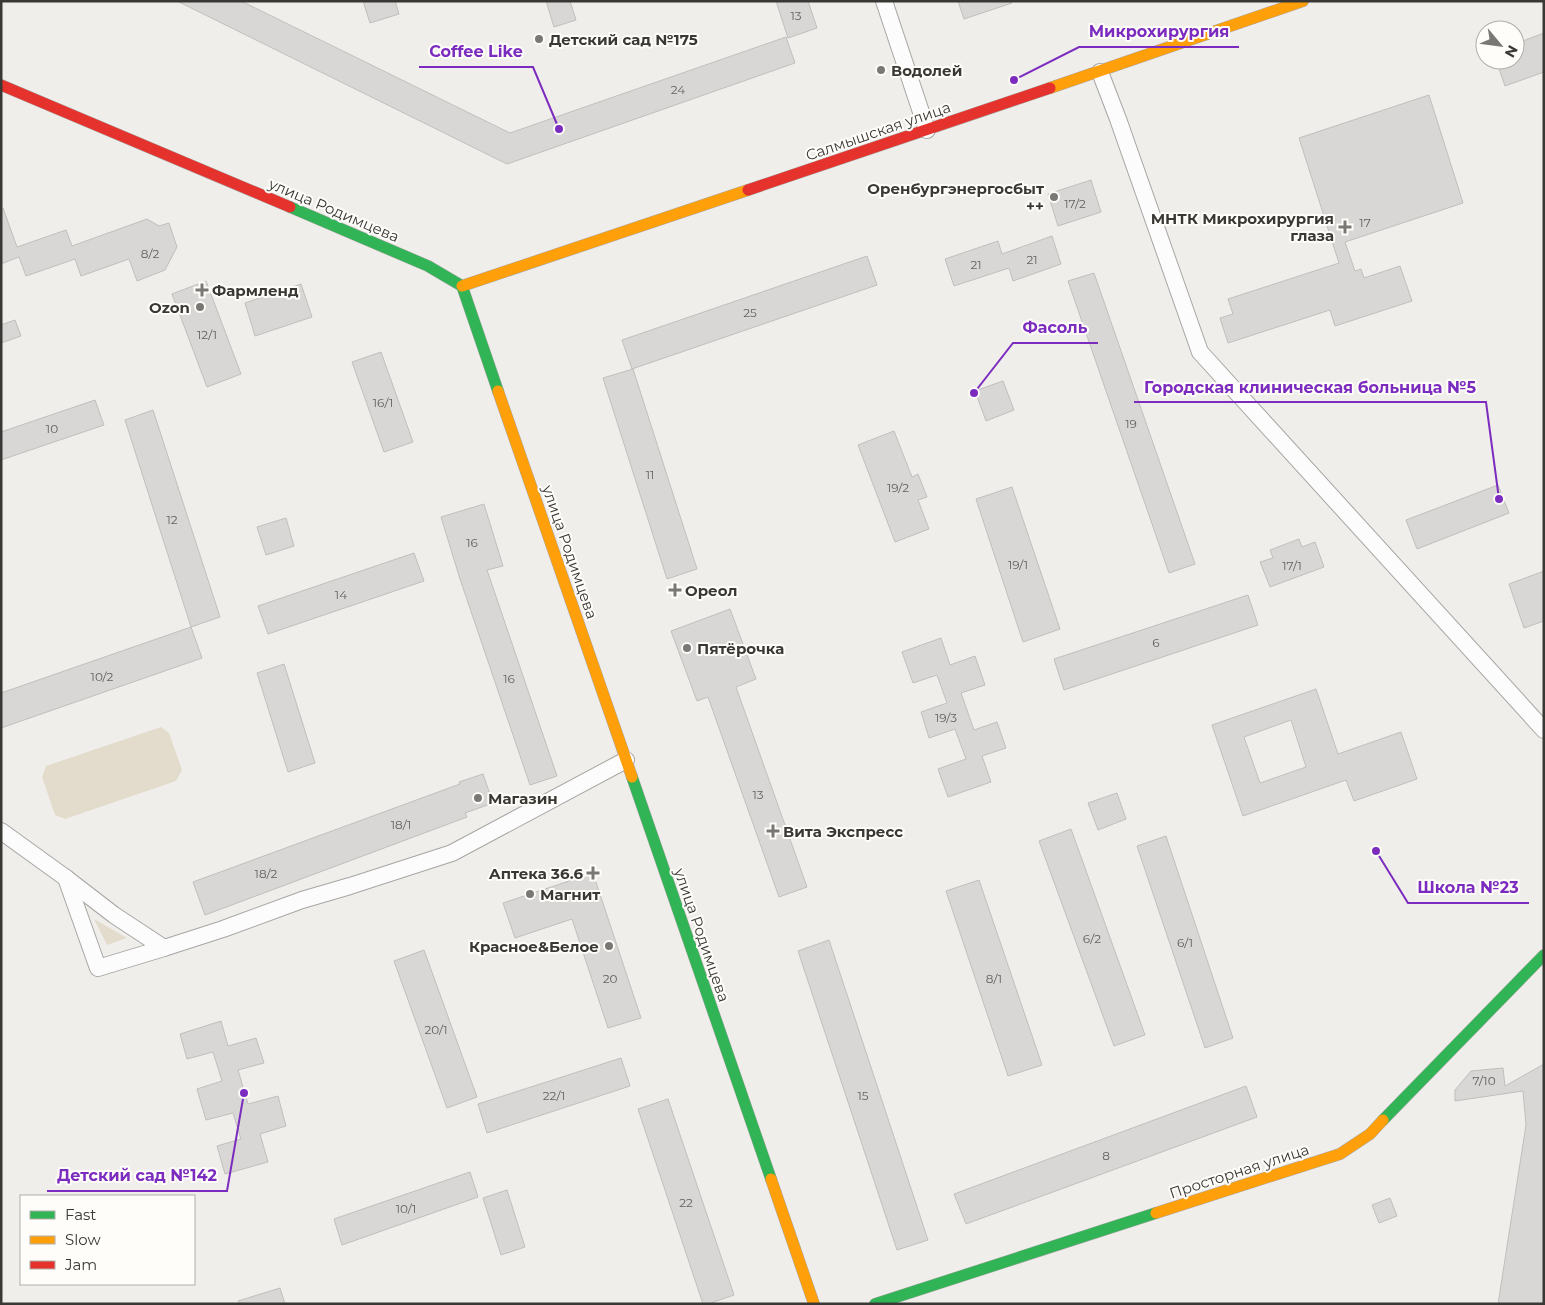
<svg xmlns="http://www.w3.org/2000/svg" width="1545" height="1305" font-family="Montserrat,sans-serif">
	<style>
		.green { fill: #e3dccc }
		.building { fill: #d9d7d5; stroke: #c0bfbd; fill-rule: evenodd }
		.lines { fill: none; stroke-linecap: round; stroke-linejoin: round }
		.street-casing { stroke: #a7a6a4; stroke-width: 18 }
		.fast-casing { stroke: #a7a6a4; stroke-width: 12 }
		.slow-casing { stroke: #a7a6a4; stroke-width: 12 }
		.jam-casing { stroke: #a7a6a4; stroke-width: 12 }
		.street { stroke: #fdfcfc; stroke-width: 16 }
		.fast { stroke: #30b455; stroke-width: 11 }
		.slow { stroke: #ff9f0a; stroke-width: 11 }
		.jam { stroke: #e5322d; stroke-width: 11 }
		.poi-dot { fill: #797875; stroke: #fffdf9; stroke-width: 2 }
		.labels { text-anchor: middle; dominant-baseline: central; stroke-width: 4; stroke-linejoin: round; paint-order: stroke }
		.number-label { font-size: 12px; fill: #63625f }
		.poi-label { font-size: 15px; font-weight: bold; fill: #393835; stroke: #fffdf9; text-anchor: start }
		.street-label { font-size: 15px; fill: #393835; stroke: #fffdf9 }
		.leader { fill: none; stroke: #7b2cbf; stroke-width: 2 }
		.callout-dot { fill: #7b2cbf; stroke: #fffdf9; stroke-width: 2 }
		.callout-label { font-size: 16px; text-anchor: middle; font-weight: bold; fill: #7b2cbf; stroke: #fffdf9; stroke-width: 4; stroke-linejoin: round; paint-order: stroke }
	</style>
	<rect width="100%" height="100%" fill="#f0eeeb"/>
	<g class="green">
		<path d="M161,727L169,733L182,770L176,781L65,819L55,815L42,777L46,766Z"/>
		<path d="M94,919L127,938L107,945Z"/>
	</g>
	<g class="building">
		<path d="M177,1H241L510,133L786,37L795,63L507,164Z"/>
		<path d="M363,1H395L399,14L370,23Z"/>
		<path d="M546,1H570L576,20L554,27Z"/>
		<path d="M776,1H808L817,28L788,38Z"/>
		<path d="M958,1H1011L1012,3L964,19Z"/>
		<path d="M1544,33V72L1505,86L1496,60H1515V44Z"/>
		<path d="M1429,95L1463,203L1345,242L1355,271L1361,269L1364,278L1400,266L1412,301L1335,326L1330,310L1228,343L1220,318L1233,314L1228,299L1339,263L1299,138Z"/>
		<path d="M1091,180L1101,212L1058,226L1048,194Z"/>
		<path d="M1,208H3L17,247L66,230L72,246L147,219L159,226L169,223L177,247L165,270L137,281L129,259L81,276L75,259L26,276L19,257L1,264Z"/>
		<path d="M1052,236L1061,264L1013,281L1009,268L954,286L945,259L998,241L1002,254Z"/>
		<path d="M867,256L877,285L632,369L622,340Z"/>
		<path d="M1094,273L1195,564L1169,573L1068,281Z"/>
		<path d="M206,281L241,374L207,387L172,294Z"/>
		<path d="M301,284L312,317L255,336L245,303Z"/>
		<path d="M15,320L21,336L1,343V325Z"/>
		<path d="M381,352L413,442L384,452L352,362Z"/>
		<path d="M633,369L697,569L667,579L603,378Z"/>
		<path d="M1003,381L1014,410L986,421L975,391Z"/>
		<path d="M95,400L104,425L1,460V432Z"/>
		<path d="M153,410L220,617L191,627L125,420Z"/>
		<path d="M894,431L912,477L918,474L927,497L918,500L929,529L895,542L858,445Z"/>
		<path d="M1498,485L1509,513L1417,549L1406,520Z"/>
		<path d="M1012,487L1060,629L1023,642L976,499Z"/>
		<path d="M484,504L503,566L487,570L557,776L530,785L460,579L441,517Z"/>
		<path d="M286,518L294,546L266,555L257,527Z"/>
		<path d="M1299,539L1302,547L1315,542L1324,567L1270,587L1260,562L1273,558L1270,550Z"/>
		<path d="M414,553L424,581L268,634L258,606Z"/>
		<path d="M1544,571V621L1524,628L1509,584Z"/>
		<path d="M1248,595L1258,625L1064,690L1054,659Z"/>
		<path d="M730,609L756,679L736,687L807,887L779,897L708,697L697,701L671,631Z"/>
		<path d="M191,627L202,658L1,728V693Z"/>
		<path d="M941,638L950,665L975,656L985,685L961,693L974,730L997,722L1006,748L982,756L991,782L948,797L938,769L966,759L955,729L929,738L921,712L947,703L937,675L913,683L902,652Z"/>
		<path d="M284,664L315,763L288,772L257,673Z"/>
		<path d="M1316,689L1338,754L1401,732L1417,779L1354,801L1346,780L1243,816L1212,725ZM1291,720L1306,767L1260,783L1244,737Z"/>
		<path d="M483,774L493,803L465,813L467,817L205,915L193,882L460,784L459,782Z"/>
		<path d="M1117,793L1126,819L1098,830L1088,803Z"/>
		<path d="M1071,829L1145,1035L1114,1046L1039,841Z"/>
		<path d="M1166,836L1233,1038L1205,1048L1137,846Z"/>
		<path d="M593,873L641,1018L608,1028L572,919L515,938L503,903Z"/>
		<path d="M979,880L1042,1065L1008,1076L946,891Z"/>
		<path d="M829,940L928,1240L897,1250L798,951Z"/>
		<path d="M424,950L477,1097L447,1108L394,961Z"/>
		<path d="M221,1021L228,1046L256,1038L264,1063L238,1070L248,1104L278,1096L286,1126L260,1134L268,1162L225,1174L217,1146L241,1139L233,1113L206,1120L197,1089L222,1081L213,1052L187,1059L180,1034Z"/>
		<path d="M621,1058L630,1086L487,1133L478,1104Z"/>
		<path d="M1544,1064V1304H1498L1526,1125L1523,1091L1455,1101V1090L1471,1071L1503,1068L1505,1086Z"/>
		<path d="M1246,1086L1257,1117L966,1224L954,1194Z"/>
		<path d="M668,1099L734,1295L708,1304H703L638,1109Z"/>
		<path d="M470,1172L478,1197L342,1245L334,1219Z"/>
		<path d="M507,1190L525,1247L501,1255L483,1198Z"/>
		<path d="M1390,1198L1397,1216L1379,1223L1372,1205Z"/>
		<path d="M280,1288L285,1304H239L238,1301Z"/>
	</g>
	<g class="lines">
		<g class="street-casing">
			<g id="street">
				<path d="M884,1L927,130"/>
				<path d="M1100,72L1118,119L1200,352L1544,730"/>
				<path d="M1,831L66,878L114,915L164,948L223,929L302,900L350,886L452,853L626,760"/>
				<path d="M66,878L98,968L164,948"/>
			</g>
		</g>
		<g class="fast-casing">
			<g id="fast">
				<path d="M290,207L428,266L462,286L498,391"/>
				<path d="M632,777L771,1179"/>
				<path d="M1383,1120L1544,955"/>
				<path d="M875,1304L1156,1213"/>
			</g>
		</g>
		<g class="slow-casing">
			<g id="slow">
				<path d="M1050,88L1303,1"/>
				<path d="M462,286L748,190"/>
				<path d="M498,391L632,777"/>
				<path d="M771,1179L814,1304"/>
				<path d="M1156,1213L1340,1154L1370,1134L1383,1120"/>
			</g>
		</g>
		<g class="jam-casing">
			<g id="jam">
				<path d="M1,85L290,207"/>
				<path d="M748,190L1050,88"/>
			</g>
		</g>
		<use href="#street" class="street"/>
		<use href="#fast" class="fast"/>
		<use href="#slow" class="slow"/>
		<use href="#jam" class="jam"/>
	</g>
	<g class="poi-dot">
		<circle cx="539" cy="39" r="5"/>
		<circle cx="881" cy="70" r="5"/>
		<circle cx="1054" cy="197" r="5"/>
		<path d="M1342.5 219.5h5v5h5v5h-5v5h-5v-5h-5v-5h5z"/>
		<path d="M199.5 282.5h5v5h5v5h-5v5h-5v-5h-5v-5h5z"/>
		<circle cx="200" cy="307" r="5"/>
		<path d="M672.5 582.5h5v5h5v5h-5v5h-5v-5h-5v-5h5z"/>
		<circle cx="687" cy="648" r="5"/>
		<circle cx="478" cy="798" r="5"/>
		<path d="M770.5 823.5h5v5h5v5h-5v5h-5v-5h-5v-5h5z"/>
		<path d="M590.5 865.5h5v5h5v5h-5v5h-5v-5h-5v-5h5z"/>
		<circle cx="530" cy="894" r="5"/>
		<circle cx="609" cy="946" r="5"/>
	</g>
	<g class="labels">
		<g class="number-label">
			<text x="796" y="15">13</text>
			<text x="678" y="89">24</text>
			<text x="1075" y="203">17/2</text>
			<text x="1365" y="222">17</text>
			<text x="150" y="253">8/2</text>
			<text x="1032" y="259">21</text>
			<text x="976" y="264">21</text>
			<text x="750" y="312">25</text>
			<text x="207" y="334">12/1</text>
			<text x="383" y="402">16/1</text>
			<text x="1131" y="423">19</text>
			<text x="52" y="428">10</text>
			<text x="650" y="474">11</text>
			<text x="898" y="487">19/2</text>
			<text x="172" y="519">12</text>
			<text x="472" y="542">16</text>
			<text x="1018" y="564">19/1</text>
			<text x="1292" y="565">17/1</text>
			<text x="341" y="594">14</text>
			<text x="1156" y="642">6</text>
			<text x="102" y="676">10/2</text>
			<text x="509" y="678">16</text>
			<text x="946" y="717">19/3</text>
			<text x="758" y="794">13</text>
			<text x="401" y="824">18/1</text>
			<text x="266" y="873">18/2</text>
			<text x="1092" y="938">6/2</text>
			<text x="1185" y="942">6/1</text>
			<text x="610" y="978">20</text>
			<text x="994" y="978">8/1</text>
			<text x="436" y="1029">20/1</text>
			<text x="1484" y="1080">7/10</text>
			<text x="554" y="1095">22/1</text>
			<text x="863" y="1095">15</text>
			<text x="1106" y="1155">8</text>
			<text x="686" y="1202">22</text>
			<text x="406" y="1208">10/1</text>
		</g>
		<g class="poi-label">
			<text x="549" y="39">Детский сад №175</text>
			<text x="891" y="70">Водолей</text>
			<text x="1044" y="188" text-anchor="end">Оренбургэнергосбыт<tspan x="1044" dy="17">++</tspan></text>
			<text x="1334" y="218" text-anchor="end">МНТК Микрохирургия<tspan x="1334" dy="17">глаза</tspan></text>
			<text x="212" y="290">Фармленд</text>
			<text x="190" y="307" text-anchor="end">Ozon</text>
			<text x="685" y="590">Ореол</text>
			<text x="697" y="648">Пятёрочка</text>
			<text x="488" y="798">Магазин</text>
			<text x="783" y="831">Вита Экспресс</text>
			<text x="583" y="873" text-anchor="end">Аптека 36.6</text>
			<text x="540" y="894">Магнит</text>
			<text x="599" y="946" text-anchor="end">Красное&amp;Белое</text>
		</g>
		<g class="street-label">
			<text transform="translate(878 131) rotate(-19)">Салмышская улица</text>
			<text transform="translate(334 210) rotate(23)">улица Родимцева</text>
			<text transform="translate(570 552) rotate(71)">улица Родимцева</text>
			<text transform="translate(702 935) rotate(71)">улица Родимцева</text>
			<text transform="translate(1239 1171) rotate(-18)">Просторная улица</text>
		</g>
	</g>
	<path class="leader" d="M1014 80L1079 47H1239M559 129L533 67H419M974 393L1013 343H1098M1499 499L1486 402H1134M1376 851L1408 903H1529M244 1093L227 1191H47"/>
	<g class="callout-dot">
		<circle cx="1014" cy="80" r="5"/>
		<circle cx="559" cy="129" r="5"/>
		<circle cx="974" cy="393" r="5"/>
		<circle cx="1499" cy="499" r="5"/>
		<circle cx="1376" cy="851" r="5"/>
		<circle cx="244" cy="1093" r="5"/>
	</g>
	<g class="callout-label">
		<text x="1159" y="37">Микрохирургия</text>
		<text x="476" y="57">Coffee Like</text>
		<text x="1055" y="333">Фасоль</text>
		<text x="1310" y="393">Городская клиническая больница №5</text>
		<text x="1468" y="893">Школа №23</text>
		<text x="137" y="1181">Детский сад №142</text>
	</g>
	<rect width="1545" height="1305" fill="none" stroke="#393835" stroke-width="5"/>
	<rect x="20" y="1195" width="175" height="90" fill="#fffdf9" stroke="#b0aeab"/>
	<rect x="30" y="1211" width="25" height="8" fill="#30b455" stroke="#b0aeab"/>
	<text x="65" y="1220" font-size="15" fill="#393835">Fast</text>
	<rect x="30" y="1236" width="25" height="8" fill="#ff9f0a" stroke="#b0aeab"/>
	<text x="65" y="1245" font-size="15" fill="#393835">Slow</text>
	<rect x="30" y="1261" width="25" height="8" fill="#e5322d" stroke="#b0aeab"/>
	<text x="65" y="1270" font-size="15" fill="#393835">Jam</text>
	<g transform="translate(1500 45) rotate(119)"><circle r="24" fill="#fffdf9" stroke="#b0aeab"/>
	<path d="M0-4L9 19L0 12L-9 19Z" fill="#797875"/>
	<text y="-8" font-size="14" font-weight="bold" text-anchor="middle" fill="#393835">N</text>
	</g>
</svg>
